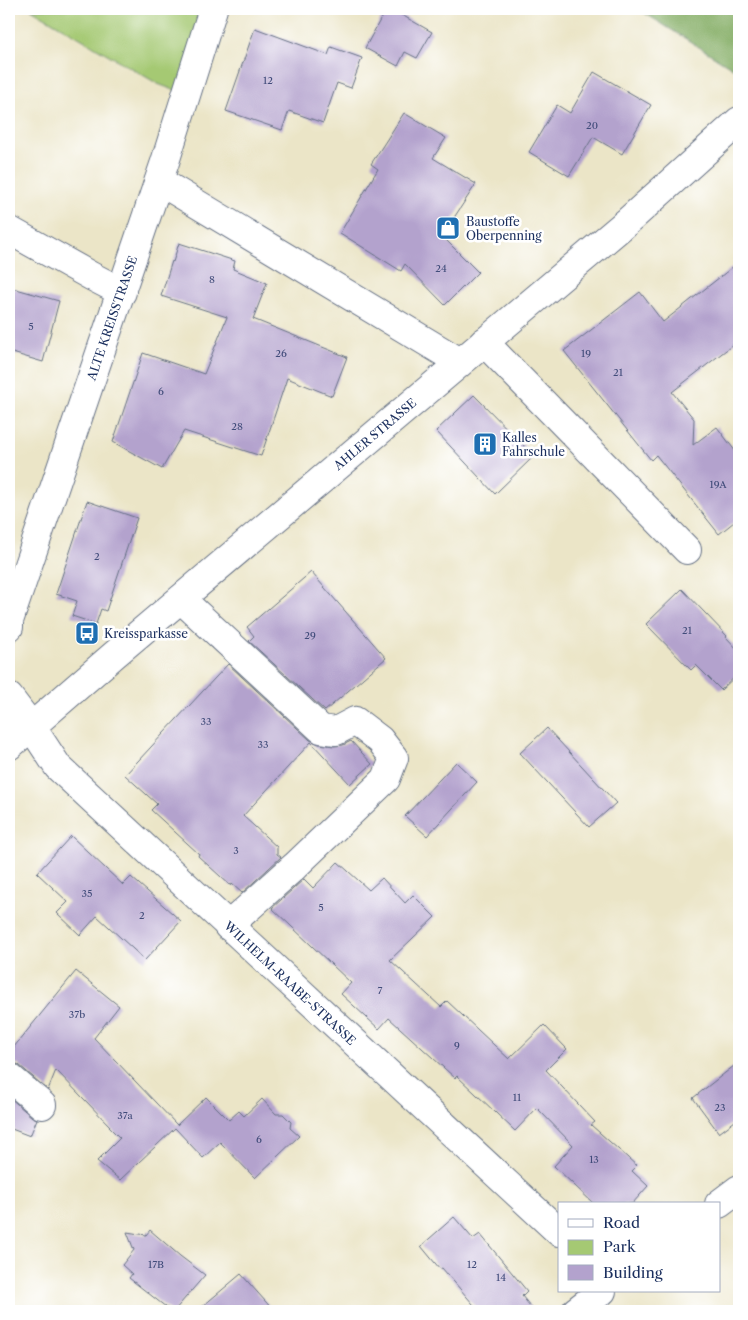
<svg xmlns="http://www.w3.org/2000/svg" width="748" height="1320" font-family="'Libre Caslon Text',serif">
	<style>
		.green { fill: #a5c973; stroke: #607c68 }
		.forest { fill: #84ad65; stroke: #506e62 }
		.building { fill: #b3a2cd }
		.lines { fill: none; stroke-linecap: round; stroke-linejoin: round }
		.minor-casing { stroke: #646f83; stroke-width: 30 }
		.major-casing { stroke: #646f83; stroke-width: 30 }
		.minor { stroke: #fff; stroke-width: 28 }
		.major { stroke: #fff; stroke-width: 28 }
		.labels { text-anchor: middle; dominant-baseline: central; stroke-width: 5; stroke-linejoin: round; paint-order: stroke }
		.number-label { font-size: 10px; fill: #414c7a }
		.poi-label { font-size: 12px; fill: #1b2f5e; stroke: #fff; text-anchor: start }
		.street-label { font-size: 12px; fill: #1b2f5e; stroke: #fff }
	</style>
	<rect width="100%" height="100%" fill="#fff"/>
	<filter id="ink" filterUnits="userSpaceOnUse"><feTurbulence type="fractalNoise" baseFrequency=".02" numOctaves="2"/><feDisplacementMap in="SourceGraphic" scale="10" xChannelSelector="R" yChannelSelector="G"/><feConvolveMatrix kernelMatrix="1 2 1 2 8 2 1 2 1" color-interpolation-filters="sRGB"/></filter>
	<filter id="wash" filterUnits="userSpaceOnUse"><feTurbulence type="fractalNoise" baseFrequency=".0096" numOctaves="4" result="noise"/><feDisplacementMap in="SourceGraphic" scale="20" xChannelSelector="R" yChannelSelector="G"/><feGaussianBlur stdDeviation="1.12" result="paint"/><feColorMatrix in="noise" values="0 0 0 0 0 0 0 0 0 0 0 0 0 0 0 0 0 1.4 0 .05"/><feComposite in="paint" operator="in"/></filter>
	<g filter="url(#wash)">
		<rect width="100%" height="100%" fill="#ebe5c7"/>
		<path class="green" d="M31,9H207L182,93L158,84Z"/>
		<path class="forest" d="M638,9H739V72Z"/>
		<g id="blocks">
			<g class="building">
				<path d="M386,9H391L432,32L417,58L405,52L398,66L365,48Z"/>
				<path d="M255,28L328,55L331,47L362,58L351,88L337,83L323,123L289,111L282,130L226,111Z"/>
				<path d="M594,72L651,105L622,154L593,137L569,176L529,152L557,105L570,113Z"/>
				<path d="M404,113L446,138L433,158L476,184L442,236L478,272L445,305L405,264L401,271L340,233L378,169L371,164Z"/>
				<path d="M179,243L235,261L233,269L267,283L253,319L347,357L332,396L287,378L261,456L184,431L162,469L113,442L143,353L204,374L227,317L161,296L172,261L173,262Z"/>
				<path d="M739,262V340L672,392L694,419L693,445L717,427L739,456V518L719,534L656,455L651,460L564,351L640,292L663,322Z"/>
				<path d="M9,287L59,301L43,362L9,352Z"/>
				<path d="M474,395L534,456L495,494L436,431Z"/>
				<path d="M87,501L137,518L106,611L101,609L96,624L72,616L77,601L56,594Z"/>
				<path d="M311,572L386,658L325,711L249,641L254,636L247,627Z"/>
				<path d="M682,589L727,636L726,637L739,651V673L721,690L696,665L691,670L646,624Z"/>
				<path d="M228,664L310,740L319,744L334,746L343,745L351,741L372,764L350,784L311,742L243,816L277,847V854L281,857L242,893L232,884L231,886L198,856L199,854L151,810L157,804L125,775Z"/>
				<path d="M547,728L616,803L589,827L520,753Z"/>
				<path d="M456,762L477,782L427,836L405,816Z"/>
				<path d="M71,836L123,885L131,877L181,921L145,960L97,916L80,935L57,913L68,902L37,873Z"/>
				<path d="M338,862L369,890L382,878L405,903L413,895L435,917L390,960L441,1007L447,1001L509,1059L544,1025L567,1049L546,1070L595,1122L591,1125L637,1166L632,1171L648,1186L632,1204H594L554,1166L573,1145L537,1108L515,1131L457,1076L455,1078L389,1018L379,1029L341,994L351,983L272,908L304,879L313,888Z"/>
				<path d="M76,971L119,1006L94,1038L177,1125L206,1097L229,1120L239,1111L244,1116L262,1099L276,1114H283L291,1122L290,1128L299,1136L255,1178L220,1142L203,1158L175,1128L120,1180L97,1161L120,1138L109,1127L110,1126L56,1070L48,1090L19,1065L12,1062H9V1053Z"/>
				<path d="M739,1062V1118L719,1133L693,1098Z"/>
				<path d="M9,1097L32,1117L37,1119L30,1136L9,1128Z"/>
				<path d="M454,1217L473,1239L480,1234L527,1291L522,1296L534,1311H479L442,1268L440,1269L421,1246Z"/>
				<path d="M150,1230L180,1256L205,1275L174,1311H171L129,1278L132,1274L122,1265L134,1250L127,1232L146,1235Z"/>
				<path d="M241,1274L274,1311H197Z"/>
			</g>
		</g>
	</g>
	<g filter="url(#ink)">
		<use href="#blocks" fill-opacity="0" stroke="#646f83" stroke-width="1"/>
		<g class="lines">
			<g class="minor-casing">
				<g id="minor">
					<path d="M159,181L460,362"/>
					<path d="M9,230L91,276L122,292"/>
					<path d="M484,342L687,550"/>
					<path d="M181,599L321,729L336,731L355,721L380,740L394,758L386,779L295,866L228,926"/>
					<path d="M9,627V621L165,162L213,9"/>
					<path d="M9,697L31,726L58,767L559,1232"/>
					<path d="M9,1077L42,1105"/>
					<path d="M719,1204L739,1189"/>
					<path d="M576,1311L602,1291"/>
				</g>
			</g>
			<g class="major-casing">
				<path id="major" d="M9,746L114,655L628,221L739,121"/>
			</g>
			<use href="#minor" class="minor"/>
			<use href="#major" class="major"/>
		</g>
	</g>
	<defs>
		<g id="shop-square" transform="scale(1.25)"><rect x="-9" y="-9" width="18" height="18" rx="4" fill="#1f6fb2" stroke="#fff"/><path d="M-5-2.5h2.3a2.7 3.5 0 0 1 5.4 0H5L5.5 6h-11ZM-1.5-2.5h3a1.5 2.3 0 0 0-3 0Z" fill="#fff"/></g>
		<g id="building-square" transform="scale(1.25)"><rect x="-9" y="-9" width="18" height="18" rx="4" fill="#1f6fb2" stroke="#fff"/><path d="M-4-6H4V6H1V3H-1V6H-4ZM-2.5-4.3h1.7v1.8h-1.7ZM.8-4.3h1.7v1.8H.8ZM-2.5-1h1.7V.8h-1.7ZM.8-1h1.7V.8H.8Z" fill="#fff"/></g>
		<g id="bus-square" transform="scale(1.25)"><rect x="-9" y="-9" width="18" height="18" rx="4" fill="#1f6fb2" stroke="#fff"/><path d="M-5-6H5V4H4V6H2V4H-2V6H-4V4H-5ZM-3.5-4V0h7V-4ZM-3.5 1.2v1.5H-2V1.2ZM2 1.2v1.5H3.5V1.2Z" fill="#fff"/></g>
	</defs>
	<g fill-rule="evenodd">
		<use href="#shop-square" x="448" y="228"/>
		<use href="#building-square" x="485" y="444"/>
		<use href="#bus-square" x="87" y="633"/>
	</g>
	<g class="labels">
		<g class="number-label">
			<text x="268" y="80">12</text>
			<text x="592" y="125">20</text>
			<text x="441" y="268">24</text>
			<text x="212" y="279">8</text>
			<text x="31" y="326">5</text>
			<text x="281" y="353">26</text>
			<text x="586" y="353">19</text>
			<text x="618" y="372">21</text>
			<text x="161" y="391">6</text>
			<text x="237" y="426">28</text>
			<text x="718" y="484">19A</text>
			<text x="97" y="556">2</text>
			<text x="687" y="630">21</text>
			<text x="310" y="635">29</text>
			<text x="206" y="721">33</text>
			<text x="263" y="744">33</text>
			<text x="236" y="850">3</text>
			<text x="87" y="893">35</text>
			<text x="321" y="907">5</text>
			<text x="142" y="915">2</text>
			<text x="380" y="990">7</text>
			<text x="77" y="1014">37b</text>
			<text x="457" y="1045">9</text>
			<text x="517" y="1097">11</text>
			<text x="720" y="1107">23</text>
			<text x="125" y="1115">37a</text>
			<text x="259" y="1139">6</text>
			<text x="594" y="1159">13</text>
			<text x="156" y="1264">17B</text>
			<text x="472" y="1264">12</text>
			<text x="501" y="1277">14</text>
		</g>
		<g class="poi-label">
			<text x="466" y="221">Baustoffe<tspan x="466" dy="14">Oberpenning</tspan></text>
			<text x="502" y="437">Kalles<tspan x="502" dy="14">Fahrschule</tspan></text>
			<text x="104" y="633">Kreissparkasse</text>
		</g>
		<g class="street-label">
			<text transform="translate(112 318) rotate(-71)">ALTE KREISSTRASSE</text>
			<text transform="translate(375 434) rotate(-40)">AHLER STRASSE</text>
			<text transform="translate(290 983) rotate(43)">WILHELM-RAABE-STRASSE</text>
		</g>
	</g>
	<rect width="748" height="1320" fill="none" stroke="#fff" stroke-width="30"/>
	<rect x="558" y="1202" width="162" height="90" fill="#ffffff" stroke="#a4acbf"/>
	<rect x="568" y="1219" width="25" height="8" fill="#ffffff" stroke="#a4acbf"/>
	<text x="603" y="1228" font-size="15" fill="#1b2f5e">Road</text>
	<rect x="568" y="1240" width="25" height="15" fill="#a5c973" stroke="#a4acbf"/>
	<text x="603" y="1252" font-size="15" fill="#1b2f5e">Park</text>
	<rect x="568" y="1265" width="25" height="15" fill="#b3a2cd" stroke="#a4acbf"/>
	<text x="603" y="1278" font-size="15" fill="#1b2f5e">Building</text>
</svg>
